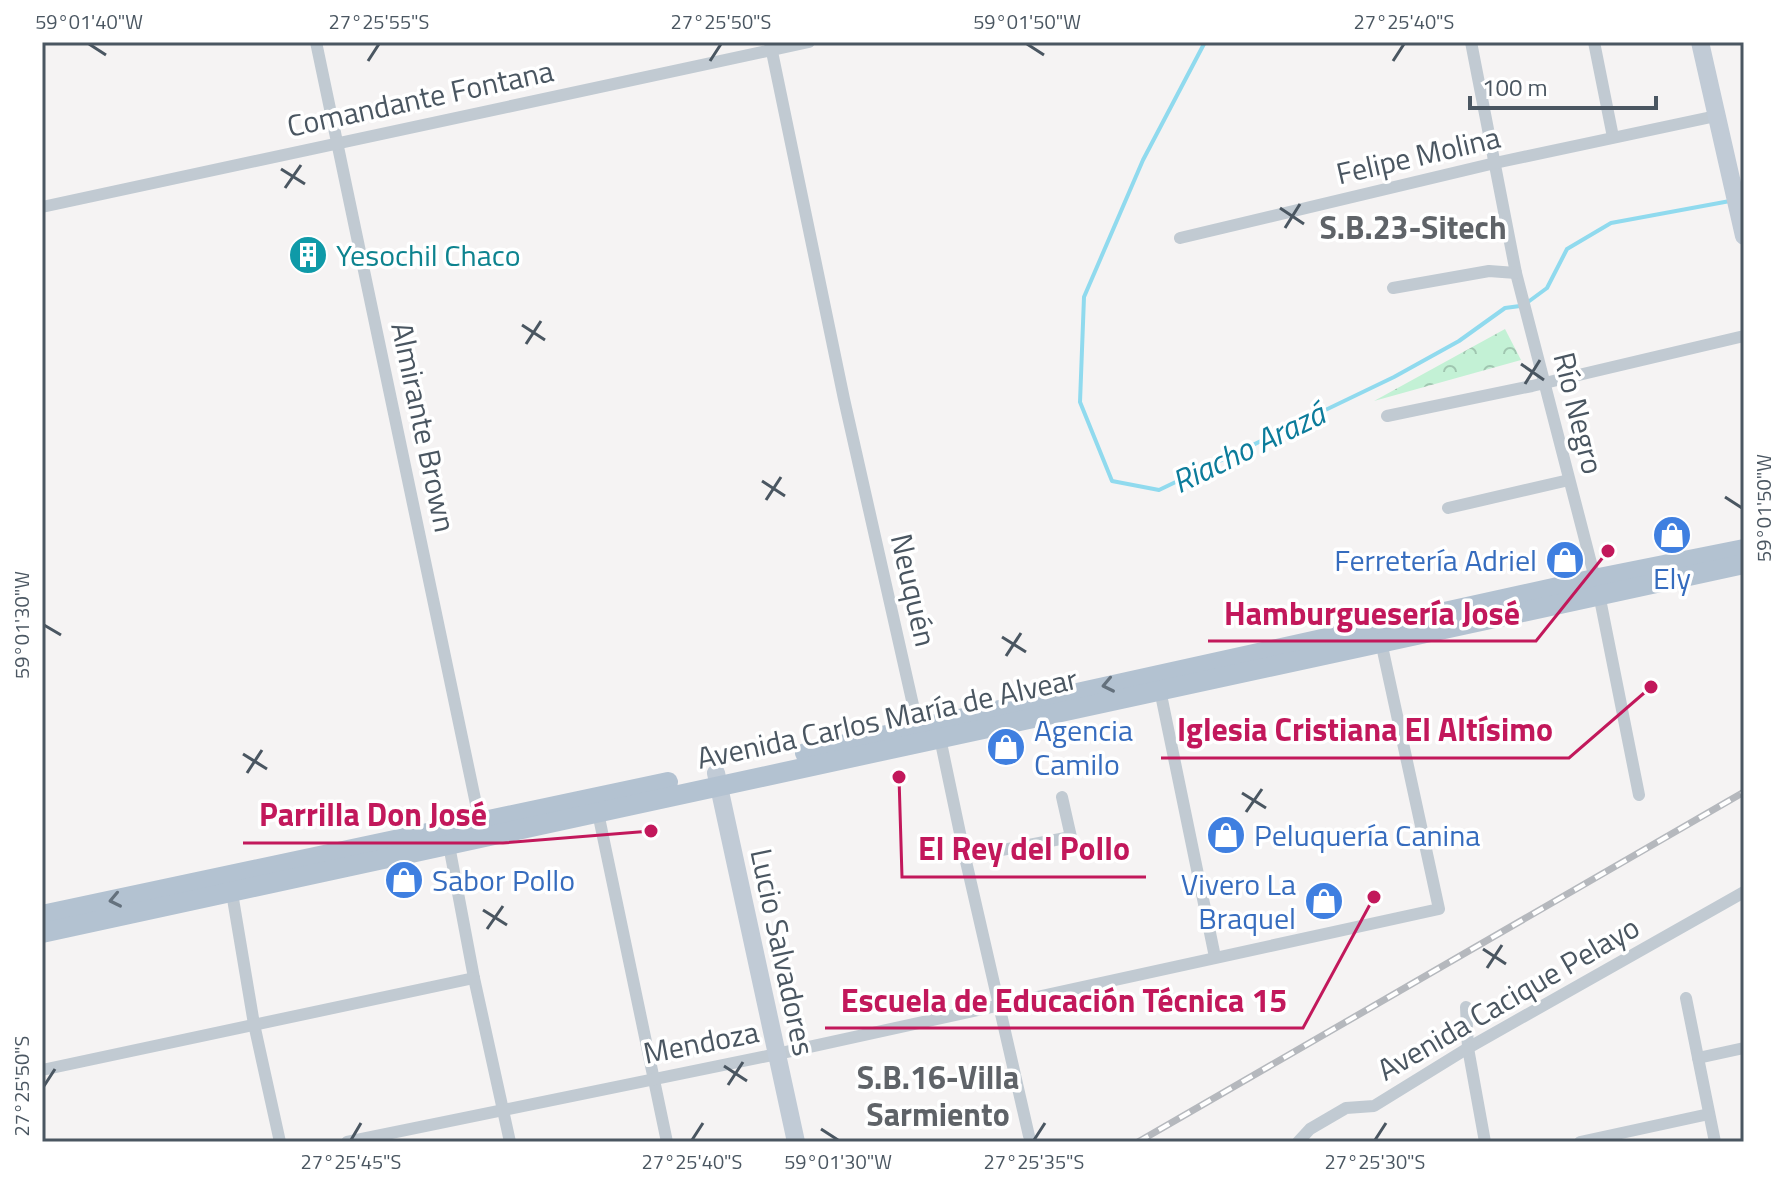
<svg xmlns="http://www.w3.org/2000/svg" width="1786" height="1184" font-family="'Titillium Web',sans-serif">
	<style>
		.forest { fill: url(#forest-crowns) }
		.lines { fill: none; stroke-linecap: round; stroke-linejoin: round }
		.stream { stroke: #90daee; stroke-width: 4 }
		.street { stroke: #c1cad2; stroke-width: 12 }
		.secondary { stroke: #c1cbd6; stroke-width: 18 }
		.primary { stroke: #b3c2d1; stroke-width: 20 }
		.rail-casing { stroke: #b5b8bd; stroke-width: 7 }
		.rail { stroke: #fff; stroke-width: 4; stroke-dasharray: 12; stroke-linecap: butt }
		.oneway { stroke: #64717d }
		.ticks { fill: none; stroke: #4a5661; stroke-width: 3 }
		.labels { text-anchor: middle; dominant-baseline: central; stroke-width: 7; stroke-linejoin: round; paint-order: stroke }
		.street-label { font-size: 30px; fill: #4a5661; stroke: #fff }
		.culture-label { font-size: 30px; fill: #0d838f; stroke: #fff; text-anchor: start }
		.shop-label { font-size: 30px; fill: #366cbe; stroke: #fff; text-anchor: start }
		.neighbourhood-label { font-size: 32px; font-weight: bold; fill: #5f6368; stroke: #fff }
		.water-label { font-size: 32px; font-style: italic; fill: #0c7c9b; stroke: #fff }
		.leader { fill: none; stroke: #c2185b; stroke-width: 3 }
		.callout-dot { fill: #c2185b; stroke: #fff; stroke-width: 3 }
		.callout-label { font-size: 32px; text-anchor: middle; font-weight: bold; fill: #c2185b; stroke: #fff; stroke-width: 7; stroke-linejoin: round; paint-order: stroke }
		.neatline { fill: none; stroke: #4a5661; stroke-width: 3 }
		.ticks-label { font-size: 20px; text-anchor: middle; fill: #4a5661 }
	</style>
	<defs>
		<pattern id="forest-crowns" width="20" height="18" patternUnits="userSpaceOnUse" patternTransform="scale(2)"><rect width="20" height="18" fill="#c3f1d5"/><path d="M2 6a3 3 0 1 1 6 0M12 15a3 3 0 1 1 6 0" fill="none" stroke="#a0c6b0"/></pattern>
	</defs>
	<rect width="100%" height="100%" fill="#f5f3f3"/>
	<path class="forest" d="M1505,329L1521,360L1374,401Z"/>
	<g class="lines">
		<g class="stream">
			<path d="M1205,42L1143,160L1084,297L1080,402L1112,481L1159,490L1394,377L1459,341L1505,308L1520,306"/>
			<path d="M1528,302L1547,288L1567,249L1611,223L1730,201"/>
		</g>
		<g class="street">
			<path d="M316,42L480,823"/>
			<path d="M770,42L844,399L918,727L940,738L965,857L1029,1136"/>
			<path d="M1471,42L1516,273L1599,594L1639,795"/>
			<path d="M1594,42L1613,137"/>
			<path d="M42,207L809,42"/>
			<path d="M1180,238L1495,163L1716,116"/>
			<path d="M1393,288L1489,271L1516,273"/>
			<path d="M1387,416L1532,386L1744,336"/>
			<path d="M1448,508L1569,480"/>
			<path d="M1159,685L1215,957"/>
			<path d="M597,808L667,1142"/>
			<path d="M448,840L474,978L510,1142"/>
			<path d="M965,857L1071,837L1062,797"/>
			<path d="M231,887L254,1024L280,1142"/>
			<path d="M1686,998L1715,1142"/>
			<path d="M1466,1007L1468,1048L1485,1142"/>
			<path d="M1698,1058L1744,1048"/>
			<path d="M42,1070L474,978"/>
			<path d="M347,1142L777,1054L1439,909L1380,637"/>
			<path d="M1298,1142L1310,1129L1346,1108L1374,1106L1468,1048L1744,892"/>
			<path d="M1580,1142L1709,1114"/>
		</g>
		<g class="secondary">
			<path d="M1700,42L1744,236"/>
			<path d="M716,773L796,1142"/>
		</g>
		<g class="primary">
			<path d="M805,753L1594,579L1744,549"/>
			<path d="M42,915L668,782"/>
			<path d="M42,933L1744,564"/>
		</g>
		<g class="rail-casing">
			<path id="rail" d="M1138,1142L1744,792"/>
		</g>
		<use href="#rail" class="rail"/>
	</g>
	<defs><path id="oneway-chevron" d="M-2-3.5L2.5 0L-2 3.5" fill="none" stroke-width="1.6" stroke-linecap="round" stroke-linejoin="round" transform="scale(2)"/></defs>
	<g class="oneway">
		<use href="#oneway-chevron" transform="translate(1108 685) rotate(168)"/>
		<use href="#oneway-chevron" transform="translate(115 900) rotate(168)"/>
	</g>
	<path class="ticks" d="M89,44L106,55M1027,44L1044,55M368,61L379,44M710,61L721,44M1393,61L1404,44M281,169L305,184M285,188L301,165M1280,208L1304,224M1285,228L1300,204M522,325L545,340M526,344L541,321M1521,364L1544,380M1525,384L1540,360M762,481L785,496M1725,497L1742,508M766,500L781,477M44,625L61,635M1002,637L1026,652M1006,656L1021,633M243,754L267,769M247,773L262,750M1242,793L1266,808M1246,812L1262,789M483,910L507,925M487,929L503,906M1483,949L1506,964M1487,968L1502,945M724,1066L747,1081M728,1085L743,1062M44,1086L55,1069M821,1129L838,1140M351,1140L361,1123M692,1140L703,1123M1034,1140L1045,1123M1375,1140L1386,1123"/>
	<defs>
		<g id="building-disc" transform="scale(2)"><circle r="9.5" fill="#0f9aa8" stroke="#fff"/><path d="M-4-6H4V6H1V3H-1V6H-4ZM-2.5-4.3h1.7v1.8h-1.7ZM.8-4.3h1.7v1.8H.8ZM-2.5-1h1.7V.8h-1.7ZM.8-1h1.7V.8H.8Z" fill="#fff"/></g>
		<g id="shop-disc" transform="scale(2)"><circle r="9.5" fill="#3f7fe0" stroke="#fff"/><path d="M-5-2.5h2.3a2.7 3.5 0 0 1 5.4 0H5L5.5 6h-11ZM-1.5-2.5h3a1.5 2.3 0 0 0-3 0Z" fill="#fff"/></g>
	</defs>
	<g fill-rule="evenodd">
		<use href="#building-disc" x="308" y="255"/>
		<use href="#shop-disc" x="1672" y="535"/>
		<use href="#shop-disc" x="1565" y="560"/>
		<use href="#shop-disc" x="1006" y="747"/>
		<use href="#shop-disc" x="1226" y="835"/>
		<use href="#shop-disc" x="404" y="880"/>
		<use href="#shop-disc" x="1324" y="901"/>
	</g>
	<g class="labels">
		<g class="street-label">
			<text transform="translate(420 98) rotate(-12)">Comandante Fontana</text>
			<text transform="translate(1418 155) rotate(-13)">Felipe Molina</text>
			<text transform="translate(1579 413) rotate(76)">Río Negro</text>
			<text transform="translate(424 427) rotate(78)">Almirante Brown</text>
			<text transform="translate(914 590) rotate(77)">Neuquén</text>
			<text transform="translate(887 718) rotate(-12)">Avenida Carlos María de Alvear</text>
			<text transform="translate(783 952) rotate(78)">Lucio Salvadores</text>
			<text transform="translate(1508 998) rotate(-30)">Avenida Cacique Pelayo</text>
			<text transform="translate(701 1042) rotate(-11)">Mendoza</text>
		</g>
		<g class="culture-label">
			<text x="336" y="255">Yesochil Chaco</text>
		</g>
		<g class="shop-label">
			<text x="1537" y="560" text-anchor="end">Ferretería Adriel</text>
			<text x="1672" y="578" text-anchor="middle">Ely</text>
			<text x="1034" y="730">Agencia<tspan x="1034" dy="34">Camilo</tspan></text>
			<text x="1254" y="835">Peluquería Canina</text>
			<text x="432" y="880">Sabor Pollo</text>
			<text x="1296" y="884" text-anchor="end">Vivero La<tspan x="1296" dy="34">Braquel</tspan></text>
		</g>
		<g class="neighbourhood-label">
			<text x="1413" y="227">S.B.23-Sitech</text>
			<text x="938" y="1077">S.B.16-Villa<tspan x="938" dy="37">Sarmiento</tspan></text>
		</g>
		<g class="water-label">
			<text transform="translate(1248 447) rotate(-26)">Riacho Arazá</text>
		</g>
	</g>
	<path class="leader" d="M1608 551L1536 641H1208M1651 687L1569 758H1161M651 831L503 843H243M899 777L902 877H1146M1374 897L1303 1028H825"/>
	<g class="callout-dot">
		<circle cx="1608" cy="551" r="8"/>
		<circle cx="1651" cy="687" r="8"/>
		<circle cx="651" cy="831" r="8"/>
		<circle cx="899" cy="777" r="8"/>
		<circle cx="1374" cy="897" r="8"/>
	</g>
	<g class="callout-label">
		<text x="1372" y="625">Hamburguesería José</text>
		<text x="1365" y="741">Iglesia Cristiana El Altísimo</text>
		<text x="373" y="826">Parrilla Don José</text>
		<text x="1024" y="860">El Rey del Pollo</text>
		<text x="1064" y="1012">Escuela de Educación Técnica 15</text>
	</g>
	<rect width="1786" height="1184" fill="none" stroke="#ffffff" stroke-width="88"/>
	<path d="M1470 96v12h186v-12" fill="none" stroke="#4a5661" stroke-width="4"/>
	<text x="1482" y="96" font-size="24" fill="#4a5661" stroke="#ffffff" stroke-width="6" paint-order="stroke">100 m</text>
	<rect x="44" y="44" width="1698" height="1096" class="neatline"/>
	<g class="ticks-label">
		<text x="89" y="29">59°01'40"W</text>
		<text x="379" y="29">27°25'55"S</text>
		<text x="721" y="29">27°25'50"S</text>
		<text x="1027" y="29">59°01'50"W</text>
		<text x="1404" y="29">27°25'40"S</text>
		<text transform="translate(1764 508) rotate(-90)" y="7">59°01'50"W</text>
		<text transform="translate(22 625) rotate(-90)" y="7">59°01'30"W</text>
		<text transform="translate(22 1086) rotate(-90)" y="7">27°25'50"S</text>
		<text x="351" y="1169">27°25'45"S</text>
		<text x="692" y="1169">27°25'40"S</text>
		<text x="838" y="1169">59°01'30"W</text>
		<text x="1034" y="1169">27°25'35"S</text>
		<text x="1375" y="1169">27°25'30"S</text>
	</g>
</svg>
